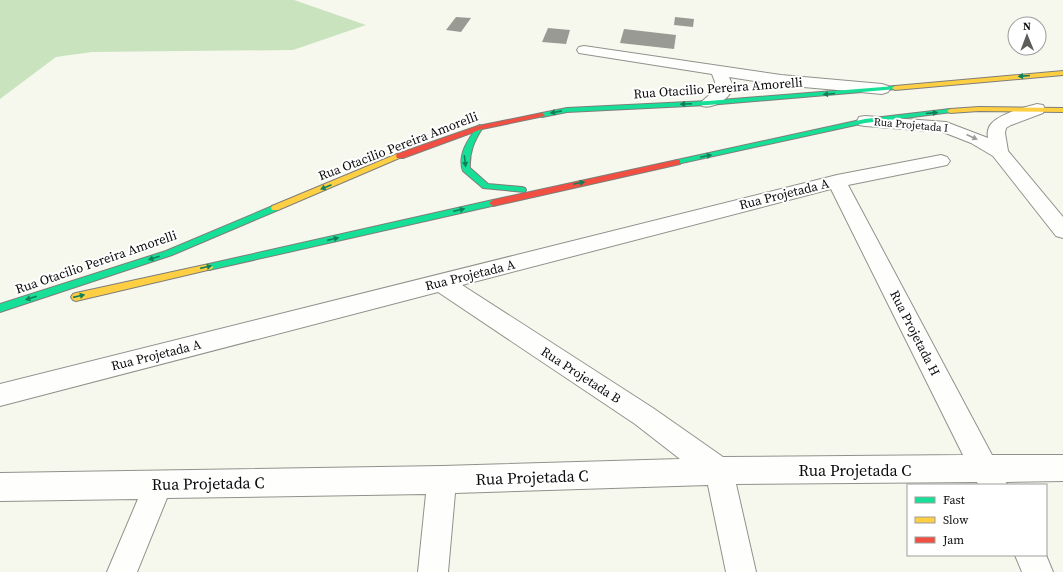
<svg xmlns="http://www.w3.org/2000/svg" width="1063" height="572" font-family="'Source Serif 4',serif">
	<style>
		.forest { fill: #c9e3bf }
		.building { fill: #9a9a94 }
		.lines { fill: none; stroke-linecap: round; stroke-linejoin: round }
		.street-casing { stroke: #91918c; stroke-width: 2 }
		.fast-casing { stroke: #7e7e7a; stroke-width: 2 }
		.slow-casing { stroke: #7e7e7a; stroke-width: 2 }
		.jam-casing { stroke: #7e7e7a; stroke-width: 2 }
		.street { fill: #fefefc; fill-rule: evenodd }
		.fast { fill: #16e098; fill-rule: evenodd }
		.slow { fill: #ffcf43; fill-rule: evenodd }
		.jam { fill: #f24e42; fill-rule: evenodd }
		.oneway { fill: #118058 }
		.oneway2 { fill: #9c9c9b }
		.labels { text-anchor: middle; dominant-baseline: central; stroke-width: 4; stroke-linejoin: round; paint-order: stroke }
		.far-street-label { font-size: 11px; fill: #0a0a0a; stroke: #fff }
		.street-label { font-size: 13px; fill: #0a0a0a; stroke: #fff }
		.near-street-label { font-size: 16px; fill: #0a0a0a; stroke: #fff }
	</style>
	<rect width="100%" height="100%" fill="#f7f8ed"/>
	<path class="forest" d="M0,0H294L366,25L293,50L92,52L56,57L0,99Z"/>
	<g class="building">
		<path d="M456,17L471,18L461,32L446,30Z"/>
		<path d="M675,17L694,19L693,27L674,25Z"/>
		<path d="M548,28L570,30L566,44L542,42Z"/>
		<path d="M624,29L676,35L674,49L620,43Z"/>
	</g>
	<g class="lines">
		<g class="street-casing">
			<g id="street">
				<path d="M584,46L781,75L882,84L888,86L890,89L888,92L882,94L781,85L729,77C730,80 732,83 732,86C732,99 713,109 702,106L700,103L715,90V82L712,74L579,53L577,50L579,47Z"/>
				<path d="M1037,104L1043,105L1045,109L1043,113L1011,125L1006,128L1005,133L1008,151L1063,217V238L1056,236L993,156L971,143L943,132L865,126L859,125L857,121L859,117L865,116L946,122L988,138C987,133 988,127 992,123C1000,114 1025,107 1037,104Z"/>
				<path d="M941,155L947,157L950,161L947,165L848,185L992,455H1063V481L1006,482L1007,485H978L977,482L736,484L756,572H726L708,485L455,493L448,572H418L426,494L167,498L137,572H107L138,499L0,501V473L442,466L680,459L635,424L438,292L0,406V384L837,175ZM831,189L963,455L723,457L653,408L462,285Z"/>
				<path d="M1015,555H1046L1053,572H1022Z"/>
			</g>
		</g>
		<g class="fast-casing">
			<g id="fast">
				<path d="M895,86L897,87V89L708,105L567,112L542,117L539,115L542,113L567,108L708,101Z"/>
				<path d="M950,109L952,110V112L865,123L677,164L673,162L677,160L865,119Z"/>
				<path d="M480,125L483,127C474,141 469,152 470,168L488,184L522,187L525,188L526,190L525,192L483,188L463,171C457,155 469,138 478,126Z"/>
				<path d="M493,200L497,203L496,205L209,270L205,267L209,264Z"/>
				<path d="M275,205L279,208L278,210L172,255L0,312V304L166,251Z"/>
			</g>
		</g>
		<g class="slow-casing">
			<g id="slow">
				<path d="M1063,71V75L895,90L892,88L895,86Z"/>
				<path d="M979,107L1063,108V112L979,111L950,113L947,111L950,109Z"/>
				<path d="M397,154H403L404,156L278,210H272L271,208L272,206Z"/>
				<path d="M209,264L213,267L212,269L76,301L73,300L71,297L73,294L76,293Z"/>
			</g>
		</g>
		<g class="jam-casing">
			<g id="jam">
				<path d="M542,113L545,115L544,116L482,129L403,158H397L396,156L397,154L478,126Z"/>
				<path d="M677,160H680V164L493,206L489,203L493,200Z"/>
			</g>
		</g>
		<use href="#street" class="street"/>
		<use href="#fast" class="fast"/>
		<use href="#slow" class="slow"/>
		<use href="#jam" class="jam"/>
	</g>
	<defs><path id="oneway-solid" d="M-6-.8H1V-3.2L6.5 0L1 3.2V.8H-6Z"/></defs>
	<g class="oneway">
		<use href="#oneway-solid" transform="translate(1024 76) rotate(175)"/>
		<use href="#oneway-solid" transform="translate(829 94) rotate(176)"/>
		<use href="#oneway-solid" transform="translate(686 104) rotate(177)"/>
		<use href="#oneway-solid" transform="translate(556 112) rotate(169)"/>
		<use href="#oneway-solid" transform="translate(932 113) rotate(-5)"/>
		<use href="#oneway-solid" transform="translate(706 156) rotate(-12)"/>
		<use href="#oneway-solid" transform="translate(465 161) rotate(83)"/>
		<use href="#oneway-solid" transform="translate(579 183) rotate(-12)"/>
		<use href="#oneway-solid" transform="translate(326 187) rotate(157)"/>
		<use href="#oneway-solid" transform="translate(459 210) rotate(-13)"/>
		<use href="#oneway-solid" transform="translate(333 239) rotate(-13)"/>
		<use href="#oneway-solid" transform="translate(154 258) rotate(162)"/>
		<use href="#oneway-solid" transform="translate(206 267) rotate(-13)"/>
		<use href="#oneway-solid" transform="translate(79 296) rotate(-13)"/>
		<use href="#oneway-solid" transform="translate(31 298) rotate(162)"/>
	</g>
	<use class="oneway2" href="#oneway-solid" transform="translate(972 137) rotate(25)"/>
	<g class="labels">
		<g class="far-street-label">
			<text transform="translate(911 125) rotate(5)">Rua Projetada I</text>
		</g>
		<g class="street-label">
			<text transform="translate(718 88) rotate(-4)">Rua Otacilio Pereira Amorelli</text>
			<text transform="translate(398 146) rotate(-21)">Rua Otacilio Pereira Amorelli</text>
			<text transform="translate(784 194) rotate(-14)">Rua Projetada A</text>
			<text transform="translate(96 262) rotate(-19)">Rua Otacilio Pereira Amorelli</text>
			<text transform="translate(470 275) rotate(-14)">Rua Projetada A</text>
			<text transform="translate(915 333) rotate(63)">Rua Projetada H</text>
			<text transform="translate(156 355) rotate(-14)">Rua Projetada A</text>
			<text transform="translate(581 375) rotate(33)">Rua Projetada B</text>
		</g>
		<g class="near-street-label">
			<text x="855" y="470">Rua Projetada C</text>
			<text transform="translate(532 477) rotate(-2)">Rua Projetada C</text>
			<text transform="translate(208 483) rotate(-1)">Rua Projetada C</text>
		</g>
	</g>
	<rect x="907" y="484" width="140" height="72" fill="#ffffff" stroke="#9d9d9d"/>
	<rect x="915" y="497" width="20" height="6" fill="#16e098" stroke="#9d9d9d"/>
	<text x="943" y="504" font-size="12" fill="#0a0a0a">Fast</text>
	<rect x="915" y="517" width="20" height="6" fill="#ffcf43" stroke="#9d9d9d"/>
	<text x="943" y="524" font-size="12" fill="#0a0a0a">Slow</text>
	<rect x="915" y="537" width="20" height="6" fill="#f24e42" stroke="#9d9d9d"/>
	<text x="943" y="544" font-size="12" fill="#0a0a0a">Jam</text>
	<g transform="translate(1027 36) rotate(359)"><circle r="19" fill="#ffffff" stroke="#9d9d9d"/>
	<path d="M0-3L7 15L0 10L-7 15Z" fill="#5d5d59"/>
	<text y="-6" font-size="11" font-weight="bold" text-anchor="middle" fill="#0a0a0a">N</text>
	</g>
</svg>
